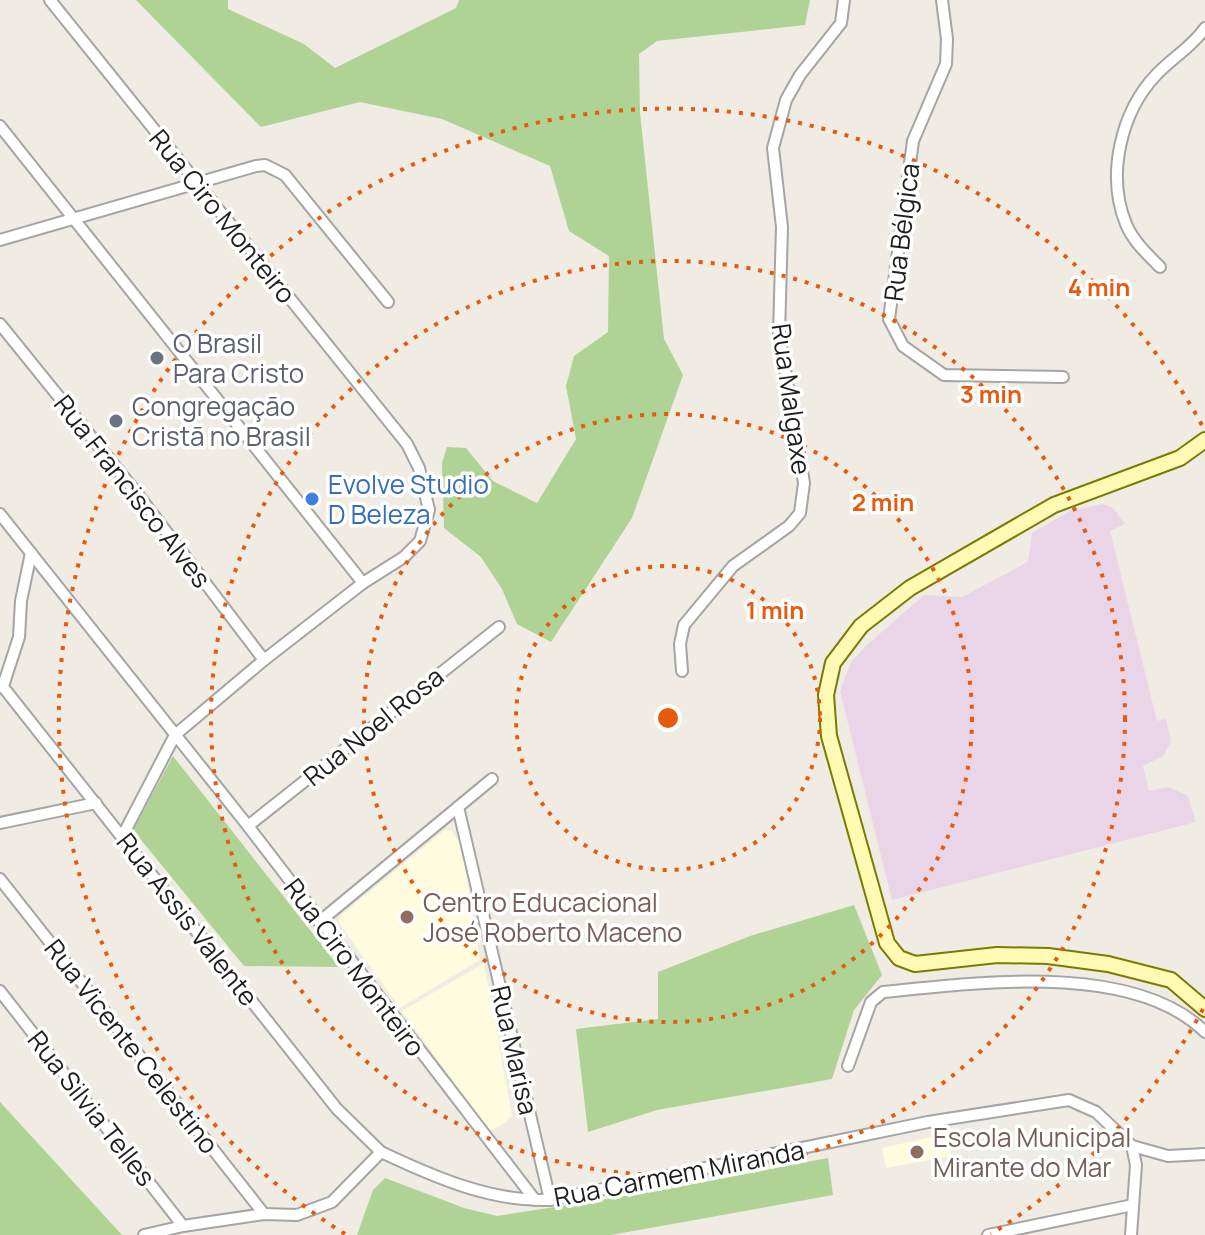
<svg xmlns="http://www.w3.org/2000/svg" width="1205" height="1235" font-family="Manrope,sans-serif">
	<style>
		.industrial { fill: #ead5e8 }
		.education { fill: #fffbde }
		.forest { fill: #aed395 }
		.lines { fill: none; stroke-linecap: round; stroke-linejoin: round }
		.street-casing { stroke: #a5a5a5; stroke-width: 14 }
		.secondary-casing { stroke: #7a7b00; stroke-width: 18 }
		.street { stroke: #fff; stroke-width: 10 }
		.secondary { stroke: #fffab3; stroke-width: 14 }
		.ring { fill: none; stroke: #e8590c; stroke-width: 4; stroke-dasharray: 4 8 }
		.worship-dot { fill: #6b7280; stroke: #fff; stroke-width: 3 }
		.shop-dot { fill: #3f7fe0; stroke: #fff; stroke-width: 3 }
		.education-dot { fill: #8d6e63; stroke: #fff; stroke-width: 3 }
		.labels { text-anchor: middle; dominant-baseline: central; stroke-width: 7; stroke-linejoin: round; paint-order: stroke }
		.street-label { font-size: 26px; fill: #1e1e1e; stroke: #fff }
		.worship-label { font-size: 26px; fill: #5b616d; stroke: #fff; text-anchor: start }
		.shop-label { font-size: 26px; fill: #366cbe; stroke: #fff; text-anchor: start }
		.education-label { font-size: 26px; fill: #785e54; stroke: #fff; text-anchor: start }
		.centre { fill: #e8590c; stroke: #fff; stroke-width: 4 }
		.ring-label { font-size: 24px; text-anchor: middle; font-weight: bold; fill: #e8590c; stroke: #fff; stroke-width: 7; stroke-linejoin: round; paint-order: stroke }
	</style>
	<rect width="100%" height="100%" fill="#f0ebe3"/>
	<path class="industrial" d="M1103,504L1113,508L1125,524L1110,531L1157,721L1166,719L1171,742L1163,756L1143,766L1149,791L1169,787L1188,796L1196,822L892,900L840,691L851,662L867,645L924,595L962,597L1028,562L1032,533L1070,511Z"/>
	<g class="education">
		<path d="M446,829L453,832L462,847L480,960L400,1008L340,925L339,920L341,915Z"/>
		<path d="M484,963L512,1115L506,1122L490,1131L402,1011Z"/>
		<path d="M949,1133L951,1156L886,1168L882,1148Z"/>
	</g>
	<g class="forest">
		<path d="M136,0H228V9L304,44L335,68L456,8L459,0H810L805,25L657,41L639,54L640,113L664,339L683,375L632,518L551,642L517,624L502,589L481,557L444,528L442,463L447,447L466,448L493,481L537,503L576,439L566,386L574,356L608,332L609,256L569,231L550,166L442,119L360,102L261,127Z"/>
		<path d="M173,756L339,967L244,966L133,830Z"/>
		<path d="M854,905L882,975L854,1010L832,1079L657,1110L588,1132L576,1029L658,1019V972L750,936Z"/>
		<path d="M0,1102L122,1235H0Z"/>
		<path d="M828,1158L833,1195L611,1235H357L373,1190L385,1178L464,1208L497,1216L658,1191Z"/>
	</g>
	<g class="lines">
		<g class="street-casing">
			<g id="street">
				<path d="M50,0L407,444L419,468L429,510L420,541L404,557L363,583L264,660L175,735L122,837"/>
				<path d="M942,0L947,39L946,64L913,141L889,319L903,346L944,375L1063,377"/>
				<path d="M0,126L363,583"/>
				<path d="M0,240L256,166L265,165L285,175L388,302"/>
				<path d="M1160,267C1147,254 1133,241 1126,224C1106,175 1121,112 1156,75C1172,58 1192,47 1205,28"/>
				<path d="M0,324L139,496L264,660"/>
				<path d="M0,514L248,826L535,1200"/>
				<path d="M682,671L680,644L684,625L733,566L789,526L800,513L804,483L779,334L782,227L773,148L786,100L800,75L841,23L844,0"/>
				<path d="M0,683L337,1109L381,1152"/>
				<path d="M3,686L19,637L21,601L31,553"/>
				<path d="M458,807L550,1200"/>
				<path d="M0,823L96,803"/>
				<path d="M248,826L499,627"/>
				<path d="M0,879L264,1214"/>
				<path d="M319,922L492,779"/>
				<path d="M0,991L183,1226"/>
				<path d="M848,1066L871,1002L883,992C975,983 1133,961 1205,1032"/>
				<path d="M144,1235L183,1226L264,1214L297,1215L332,1202L381,1152C434,1177 491,1202 550,1200L928,1122L1069,1100L1096,1112L1132,1146L1168,1156L1205,1154"/>
				<path d="M988,1235L1133,1205"/>
				<path d="M1131,1235L1136,1165L1132,1146"/>
			</g>
		</g>
		<g class="secondary-casing">
			<path id="secondary" d="M1205,440L1180,458L1054,505L910,588L861,626L833,663L826,695L829,736L887,943L899,958L915,964L997,955L1048,956L1108,964L1171,980L1205,1009"/>
		</g>
		<use href="#street" class="street"/>
		<use href="#secondary" class="secondary"/>
	</g>
	<g class="ring">
		<circle cx="668" cy="718" r="152"/>
		<circle cx="668" cy="718" r="304"/>
		<circle cx="668" cy="718" r="457"/>
		<path d="M1203 1009A609 609 0 0 1 991 1234M345 1234A609 609 0 1 1 1203 427"/>
	</g>
	<g class="worship-dot">
		<circle cx="157" cy="358" r="8"/>
		<circle cx="116" cy="421" r="8"/>
	</g>
	<circle class="shop-dot" cx="312" cy="499" r="8"/>
	<g class="education-dot">
		<circle cx="407" cy="917" r="8"/>
		<circle cx="917" cy="1152" r="8"/>
	</g>
	<g class="labels">
		<g class="street-label">
			<text transform="translate(223 216) rotate(51)">Rua Ciro Monteiro</text>
			<text transform="translate(901 232) rotate(-83)">Rua Bélgica</text>
			<text transform="translate(792 399) rotate(82)">Rua Malgaxe</text>
			<text transform="translate(133 491) rotate(52)">Rua Francisco Alves</text>
			<text transform="translate(373 726) rotate(-39)">Rua Noel Rosa</text>
			<text transform="translate(188 919) rotate(52)">Rua Assis Valente</text>
			<text transform="translate(355 967) rotate(53)">Rua Ciro Monteiro</text>
			<text transform="translate(132 1046) rotate(52)">Rua Vicente Celestino</text>
			<text transform="translate(515 1050) rotate(77)">Rua Marisa</text>
			<text transform="translate(92 1108) rotate(52)">Rua Silvia Telles</text>
			<text transform="translate(679 1173) rotate(-11)">Rua Carmem Miranda</text>
		</g>
		<g class="worship-label">
			<text x="173" y="343">O Brasil<tspan x="173" dy="30">Para Cristo</tspan></text>
			<text x="132" y="406">Congregação<tspan x="132" dy="30">Cristã no Brasil</tspan></text>
		</g>
		<g class="shop-label">
			<text x="328" y="484">Evolve Studio<tspan x="328" dy="30">D Beleza</tspan></text>
		</g>
		<g class="education-label">
			<text x="423" y="902">Centro Educacional<tspan x="423" dy="30">José Roberto Maceno</tspan></text>
			<text x="933" y="1137">Escola Municipal<tspan x="933" dy="30">Mirante do Mar</tspan></text>
		</g>
	</g>
	<circle cx="668" cy="718" r="12" class="centre"/>
	<g class="ring-label">
		<text x="1099" y="296">4 min</text>
		<text x="991" y="403">3 min</text>
		<text x="883" y="511">2 min</text>
		<text x="775" y="619">1 min</text>
	</g>
</svg>
